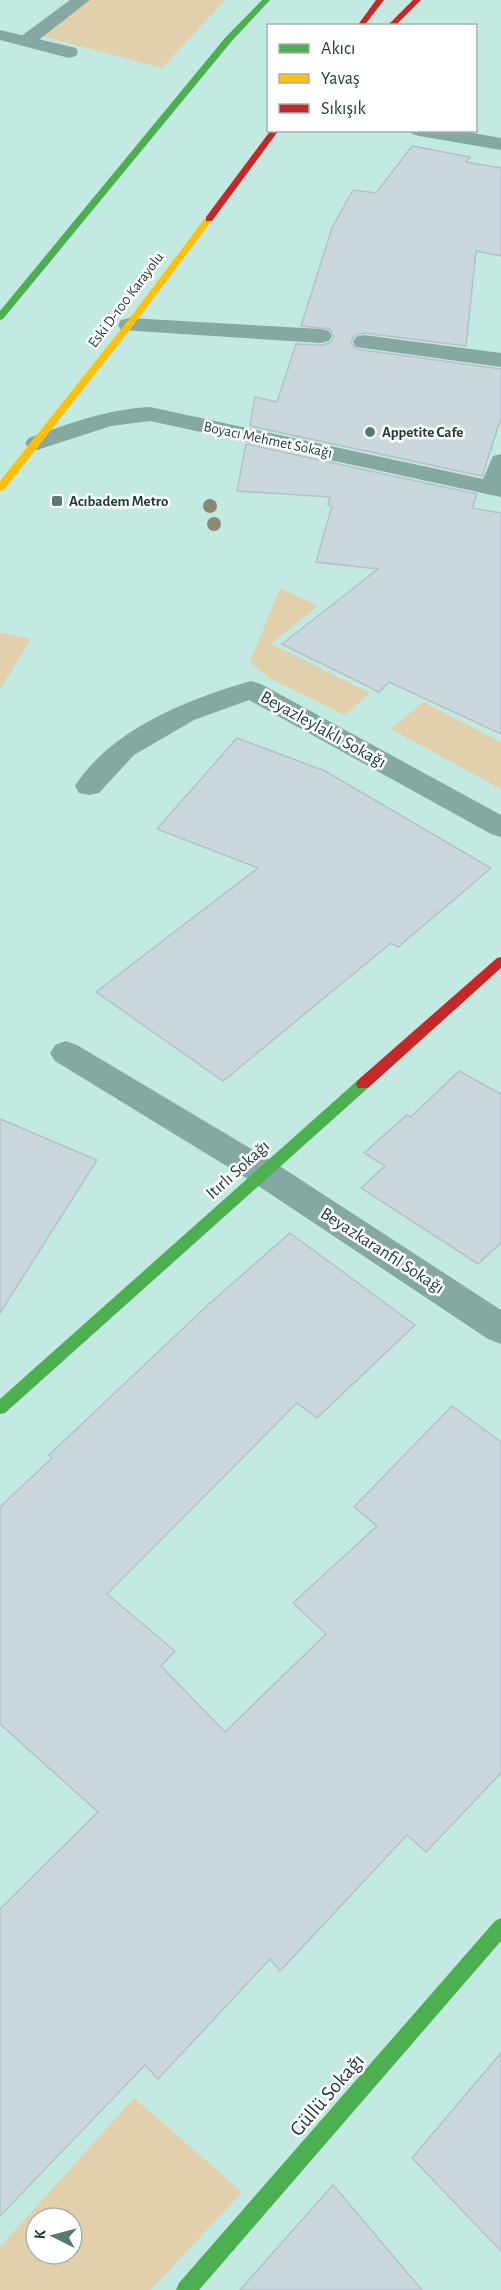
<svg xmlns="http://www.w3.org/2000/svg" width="501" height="2290" font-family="'Alegreya Sans',sans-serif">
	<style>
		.green { fill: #e2cfac; fill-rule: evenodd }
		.building { fill: #cad8de; stroke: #b3c1c7; stroke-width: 1.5 }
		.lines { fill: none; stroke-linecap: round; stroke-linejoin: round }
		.lane { fill: #85a8a2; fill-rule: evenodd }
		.street { fill: #85a8a2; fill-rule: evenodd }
		.fast { fill: #4caf50; fill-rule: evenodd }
		.slow { fill: #ffc107; fill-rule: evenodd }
		.jam { fill: #c62828; fill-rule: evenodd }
		.tree { fill: #8c8973 }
		.poi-dot { fill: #597974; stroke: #fff; stroke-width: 2 }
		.labels { text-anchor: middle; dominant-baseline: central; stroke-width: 5; stroke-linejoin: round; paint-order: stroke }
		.far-street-label { font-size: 15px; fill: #203d38; stroke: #fff }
		.far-poi-label { font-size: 15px; font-weight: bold; fill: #203d38; stroke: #fff; text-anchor: start }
		.street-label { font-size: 18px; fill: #203d38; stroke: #fff }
		.near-street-label { font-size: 21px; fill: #203d38; stroke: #fff }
	</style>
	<rect width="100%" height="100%" fill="#c2e9e2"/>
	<g class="green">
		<path d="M77,0H225L162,68L31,33Z"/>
		<path d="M280,588L318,606L271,644L370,693L345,715L269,678L250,662Z"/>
		<path d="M0,633L31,639L0,689Z"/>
		<path d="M423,702L501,742V789L391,729Z"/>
		<path d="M134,2098L242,2192L151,2290H0V2247ZM36,2218H72V2254H36Z"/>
	</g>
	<g class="building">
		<path d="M412,146L470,157L466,162L501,168V256L476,251L466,346L364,333L354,336L351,343L356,349L501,369V418L482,476L250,426L255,397L277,402L296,344L322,345L330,343L334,337L330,329L301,326L332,228L353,190L376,193Z"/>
		<path d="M246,444L477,494L472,508L501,513V734L389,682L379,692L282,644L378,569L316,562L332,506L328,505L330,497L237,491Z"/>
		<path d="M237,738L325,771L491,868L398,947L391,943L223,1081L96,992L258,868L157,829Z"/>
		<path d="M459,1071L501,1094V1243L478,1264L361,1188L385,1166L364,1153L407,1115L411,1117Z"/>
		<path d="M0,1119L97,1160L0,1313Z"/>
		<path d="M290,1233L415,1325L317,1418L297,1403L107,1594L175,1651L161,1666L225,1732L326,1634L293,1603L377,1526L354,1507L452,1406L501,1442V1773L426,1852L407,1835L280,1971L270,1959L158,2079L145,2065L0,2216V1909L98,1812L0,1724V1507L52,1458L49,1455L210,1303Z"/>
		<path d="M501,2053V2251L412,2158Z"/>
		<path d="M333,2185L422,2290H240Z"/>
	</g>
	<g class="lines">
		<path class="lane" d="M70,0H90L32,45H20L17,41L20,37Z"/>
		<g class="street">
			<path d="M0,30L76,48L78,52L76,56L69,58L0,40Z"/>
			<path d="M410,130H456L501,138V150L419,136L412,134Z"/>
			<path d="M129,318L321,329L329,331L332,336L329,341L321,343L121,330L118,325L121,320Z"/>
			<path d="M364,335L501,353V367L356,347L353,342L356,337Z"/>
			<path d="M150,407L483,479L493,456L501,454V497L150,421L111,426L37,450L29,448L25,443L29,438C68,424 107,409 150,407Z"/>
			<path d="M251,681L261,684L501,815V837L491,834L249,700L194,720L134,755L99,793L89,795L79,793L75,786C110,730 190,698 251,681Z"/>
			<path d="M66,1041L77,1045L275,1163L501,1310V1344L488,1339L251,1181L55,1061L50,1053L55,1045Z"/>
		</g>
		<g class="fast">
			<path d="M262,0H270L231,42L3,319L0,320V311L225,38Z"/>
			<path d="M363,1079L370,1084L368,1088L5,1413L0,1414V1399L358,1080Z"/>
			<path d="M501,1918V1941L199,2290H176L179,2283L495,1921Z"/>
		</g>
		<path class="slow" d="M206,217L213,219L132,327L4,490L0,491V481L126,323Z"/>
		<g class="jam">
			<path d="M376,0H384L364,26H357Z"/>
			<path d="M413,0H421L395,26H387Z"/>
			<path d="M271,130H279L212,221H206V217Z"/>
			<path d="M501,957V968L368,1088H358L356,1084L358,1080L497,958Z"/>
		</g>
	</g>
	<g class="tree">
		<circle cx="210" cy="506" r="7"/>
		<circle cx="214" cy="524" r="7"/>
	</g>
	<g class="poi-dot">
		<circle cx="370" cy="432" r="6"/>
		<rect x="51" y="495" width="12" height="12" rx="3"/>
	</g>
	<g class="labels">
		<g class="far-street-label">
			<text transform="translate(126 300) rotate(-53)">Eski D-100 Karayolu</text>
			<text transform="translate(268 440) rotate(12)">Boyacı Mehmet Sokağı</text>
		</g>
		<g class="far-poi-label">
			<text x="382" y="432">Appetite Cafe</text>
			<text x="69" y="501">Acıbadem Metro</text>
		</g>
		<g class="street-label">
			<text transform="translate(323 730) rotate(29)">Beyazleylaklı Sokağı</text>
			<text transform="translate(238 1170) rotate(-42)">Itırlı Sokağı</text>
			<text transform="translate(382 1251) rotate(33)">Beyazkaranfil Sokağı</text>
		</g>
		<g class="near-street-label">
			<text transform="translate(327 2095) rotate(-49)">Güllü Sokağı</text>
		</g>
	</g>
	<rect x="267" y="24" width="210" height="108" fill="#ffffff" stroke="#a6b1af" stroke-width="1.5"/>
	<rect x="279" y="44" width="30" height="9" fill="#4caf50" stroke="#a6b1af" stroke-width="1.5"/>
	<text x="321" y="54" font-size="18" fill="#203d38">Akıcı</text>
	<rect x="279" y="74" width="30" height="9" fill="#ffc107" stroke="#a6b1af" stroke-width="1.5"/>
	<text x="321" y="84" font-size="18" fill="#203d38">Yavaş</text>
	<rect x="279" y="104" width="30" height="9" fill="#c62828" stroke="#a6b1af" stroke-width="1.5"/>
	<text x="321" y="114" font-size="18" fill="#203d38">Sıkışık</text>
	<g transform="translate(54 2236) rotate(276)"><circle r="28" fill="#ffffff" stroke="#a6b1af" stroke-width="1.5"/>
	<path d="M0-4.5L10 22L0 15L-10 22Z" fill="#597974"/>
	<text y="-9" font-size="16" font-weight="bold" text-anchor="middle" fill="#203d38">K</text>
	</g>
</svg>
